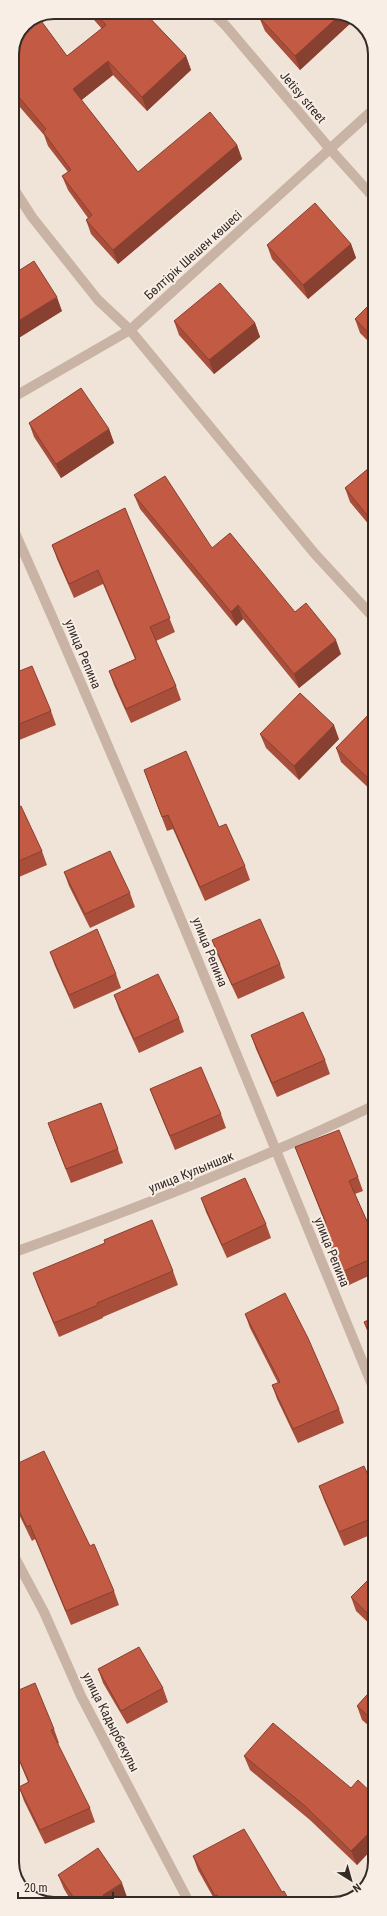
<svg xmlns="http://www.w3.org/2000/svg" width="387" height="1916" font-family="'Roboto Condensed',sans-serif">
	<style>
		.lines { fill: none; stroke-linecap: round; stroke-linejoin: round }
		.minor { stroke: #c8b3a5; stroke-width: 10 }
		.wall { fill: #a84e3a }
		.shaded-wall { fill: #884030 }
		.building { fill: #c35b44; stroke: #884030 }
		.labels { text-anchor: middle; dominant-baseline: central; stroke-width: 4; stroke-linejoin: round; paint-order: stroke }
		.street-label { font-size: 13px; fill: #342a26; stroke: #f8eee5 }
		.rim { fill: none; stroke: #342a26; stroke-width: 2 }
	</style>
	<rect width="100%" height="100%" fill="#f0e4d9"/>
	<g class="lines">
		<g class="minor">
			<path d="M212,12L226,26L330,149L375,199"/>
			<path d="M12,186L32,217L98,300L130,330L315,554L375,619"/>
			<path d="M12,398L130,330L375,108"/>
			<path d="M12,526C140,812 256,1103 375,1392"/>
			<path d="M12,1253C135,1209 257,1162 375,1105"/>
			<path d="M12,1552L44,1612L81,1696L190,1904"/>
		</g>
	</g>
	<g class="wall">
		<path d="M87,12H144L186,56L191,70L147,111L113,75L81,100L138,172L237,145L242,159L118,264L91,234L86,220L88,218L68,190L62,176L68,172L48,146L44,135L19,106L12,96V54L67,56L102,29Z"/>
		<path d="M259,17L354,20L300,70L265,31Z"/>
		<path d="M351,244L356,258L308,299L272,259L267,245Z"/>
		<path d="M12,275L62,311L17,339L12,331Z"/>
		<path d="M375,299V348L360,333L355,319Z"/>
		<path d="M174,321L255,323L260,337L214,374L179,335Z"/>
		<path d="M29,423L109,429L114,443L61,478L34,437Z"/>
		<path d="M375,463V532L350,502L345,488Z"/>
		<path d="M134,495L212,548L295,612L341,654L299,688L243,619L236,626L140,509Z"/>
		<path d="M125,508L175,632L156,641L176,686L181,700L131,723L114,685L109,671L135,659L103,584L74,598L57,559L52,545Z"/>
		<path d="M12,674L51,711L56,725L12,743Z"/>
		<path d="M375,708V794L341,762L336,748Z"/>
		<path d="M260,734L339,739L299,780L266,748Z"/>
		<path d="M144,770L219,827L245,866L250,880L205,901L173,829L167,831Z"/>
		<path d="M12,791L19,807L42,851L47,865L12,880Z"/>
		<path d="M64,872L130,893L135,907L90,928L69,886Z"/>
		<path d="M212,940L280,964L285,978L238,999L217,954Z"/>
		<path d="M50,952L116,974L121,988L74,1009L55,966Z"/>
		<path d="M114,995L179,1018L184,1032L139,1053L119,1009Z"/>
		<path d="M251,1035L325,1060L330,1074L277,1097L256,1049Z"/>
		<path d="M150,1089L221,1114L226,1128L175,1150L155,1102Z"/>
		<path d="M101,1103L123,1163L71,1183L53,1137Z"/>
		<path d="M295,1147L358,1177L363,1191L355,1194L375,1239V1273L347,1286L327,1239L322,1225L325,1223Z"/>
		<path d="M201,1198L266,1224L271,1238L227,1258L206,1212Z"/>
		<path d="M173,1271L178,1285L103,1317V1318L59,1337L38,1287L33,1273Z"/>
		<path d="M245,1314L339,1409L344,1423L298,1443L277,1399L272,1385L278,1383L250,1328Z"/>
		<path d="M375,1317V1347L369,1336L364,1322Z"/>
		<path d="M12,1466L90,1546L114,1591L119,1605L71,1625L35,1539L32,1541L12,1500Z"/>
		<path d="M319,1486L375,1491V1533L344,1546L324,1500Z"/>
		<path d="M375,1573V1629L356,1611L351,1597Z"/>
		<path d="M98,1669L163,1688L168,1702L127,1724L103,1683Z"/>
		<path d="M375,1686V1731L362,1720L357,1706Z"/>
		<path d="M12,1693L54,1729L59,1743L57,1744L90,1808L95,1822L45,1844L24,1801L19,1787L28,1782L12,1744Z"/>
		<path d="M244,1756L351,1788L375,1796V1846L357,1865L310,1820L250,1770Z"/>
		<path d="M193,1856L282,1892L291,1904H217L198,1870Z"/>
		<path d="M58,1875L127,1897L117,1904H73L64,1889Z"/>
	</g>
	<g class="shaded-wall">
		<path d="M341,14L354,20L300,70L295,56Z"/>
		<path d="M186,56L191,70L147,111L142,97Z"/>
		<path d="M108,61L113,75L78,103L73,89Z"/>
		<path d="M237,145L242,159L118,264L113,250Z"/>
		<path d="M351,244L356,258L308,299L303,285Z"/>
		<path d="M57,297L62,311L17,339L12,325Z"/>
		<path d="M255,323L260,337L214,374L209,360Z"/>
		<path d="M109,429L114,443L61,478L56,464Z"/>
		<path d="M238,605L243,619L236,626L231,612Z"/>
		<path d="M336,640L341,654L299,688L294,674Z"/>
		<path d="M334,725L339,739L299,780L294,766Z"/>
		<path d="M375,775V793L370,780Z"/>
		<path d="M375,1827V1846L357,1865L351,1851Z"/>
		<path d="M122,1883L127,1897L117,1904H106L103,1895Z"/>
	</g>
	<g class="building">
		<path d="M94,12H144L186,56L142,97L108,61L73,89L138,172L210,112L237,145L113,250L86,220L92,215L62,176L71,170L43,132L46,129L12,89V54L24,24L39,18L67,56L106,25Z"/>
		<path d="M264,12H338L341,14L295,56L259,17Z"/>
		<path d="M315,203L351,244L303,285L267,245Z"/>
		<path d="M34,261L57,297L12,325V275Z"/>
		<path d="M220,283L255,323L209,360L174,321Z"/>
		<path d="M375,299V340L355,319Z"/>
		<path d="M81,388L109,429L56,464L29,423Z"/>
		<path d="M375,463V525L345,488Z"/>
		<path d="M165,476L212,548L230,533L295,612L306,603L336,640L294,674L238,605L231,612L134,495Z"/>
		<path d="M125,508L170,618L150,627L176,686L126,709L109,671L136,659L98,570L69,584L52,545Z"/>
		<path d="M32,666L51,711L12,727V674Z"/>
		<path d="M300,693L334,725L294,766L260,734Z"/>
		<path d="M375,708V775L370,780L336,748Z"/>
		<path d="M186,751L219,827L226,824L245,866L200,887L168,815L162,817L144,770Z"/>
		<path d="M12,791L19,807L21,806L42,851L12,864Z"/>
		<path d="M110,851L130,893L85,914L64,872Z"/>
		<path d="M260,919L280,964L232,985L212,940Z"/>
		<path d="M97,929L116,974L69,995L50,952Z"/>
		<path d="M158,974L179,1018L134,1039L114,995Z"/>
		<path d="M303,1012L325,1060L272,1083L251,1035Z"/>
		<path d="M201,1067L221,1114L170,1136L150,1089Z"/>
		<path d="M101,1103L118,1149L66,1169L48,1123Z"/>
		<path d="M339,1130L358,1177L349,1181L375,1239V1257L342,1272L322,1225L326,1223L295,1147Z"/>
		<path d="M245,1178L266,1224L222,1245L201,1198Z"/>
		<path d="M152,1220L173,1271L97,1303L98,1305L54,1323L33,1273L105,1243L104,1240Z"/>
		<path d="M285,1293L308,1338L339,1409L293,1429L272,1385L280,1382L245,1314Z"/>
		<path d="M375,1317V1344L364,1322Z"/>
		<path d="M44,1451L90,1546L94,1544L114,1591L66,1611L30,1525L27,1527L12,1497V1466Z"/>
		<path d="M364,1466L375,1491V1517L339,1532L319,1486Z"/>
		<path d="M375,1573V1617L373,1619L351,1597Z"/>
		<path d="M139,1647L163,1688L121,1711L98,1669Z"/>
		<path d="M35,1683L54,1729L51,1730L90,1808L40,1830L19,1787L29,1782L12,1743V1693Z"/>
		<path d="M375,1686V1722L357,1706Z"/>
		<path d="M273,1723L351,1788L358,1780L375,1796V1827L351,1851L305,1806L244,1756Z"/>
		<path d="M244,1829L282,1892L284,1891L291,1904H223L217,1895L215,1896L193,1856Z"/>
		<path d="M98,1848L122,1883L103,1895L109,1904H78L58,1875Z"/>
	</g>
	<g class="labels">
		<g class="street-label">
			<text transform="translate(303 97) rotate(50)">Jetisy street</text>
			<text transform="translate(193 255) rotate(-42)">Бөлтірік Шешен көшесі</text>
			<text transform="translate(83 654) rotate(67)">улица Репина</text>
			<text transform="translate(210 952) rotate(68)">улица Репина</text>
			<text transform="translate(191 1172) rotate(-22)">улица Кулыншак</text>
			<text transform="translate(332 1252) rotate(68)">улица Репина</text>
			<text transform="translate(111 1722) rotate(63)">улица Кадырбекулы</text>
		</g>
	</g>
	<path d="M0 0H387V1916H0ZM54 19H333A35 35 0 0 1 368 54V1862A35 35 0 0 1 333 1897H54A35 35 0 0 1 19 1862V54A35 35 0 0 1 54 19Z" fill="#f8eee5" fill-rule="evenodd"/>
	<path class="rim" d="M54 19H333A35 35 0 0 1 368 54V1862A35 35 0 0 1 333 1897H54A35 35 0 0 1 19 1862V54A35 35 0 0 1 54 19Z"/>
	<g transform="translate(351 1880) rotate(143)" stroke="#f8eee5" stroke-width="3" paint-order="stroke">
	<path d="M0-3L7 15L0 10L-7 15Z" fill="#342a26"/>
	<text y="-6" font-size="11" font-weight="bold" text-anchor="middle" fill="#342a26">N</text>
	</g>
	<path d="M18 1892v6h95v-6" fill="none" stroke="#342a26" stroke-width="2"/>
	<text x="24" y="1892" font-size="12" fill="#342a26" stroke="#f8eee5" stroke-width="3" paint-order="stroke">20 m</text>
</svg>
